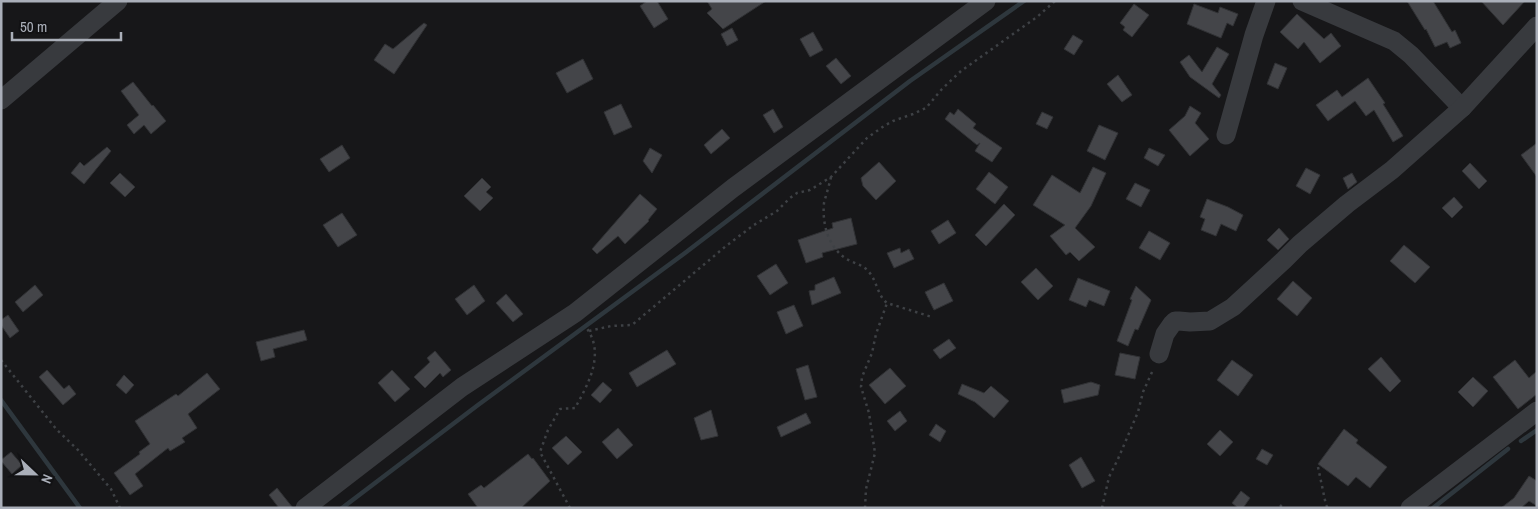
<svg xmlns="http://www.w3.org/2000/svg" width="1538" height="509" font-family="'Archivo Narrow',sans-serif">
	<style>
		.lines { fill: none; stroke-linecap: round; stroke-linejoin: round }
		.stream { stroke: #2e373d; stroke-width: 4.5 }
		.building { fill: #444549; stroke: #313235 }
		.path { stroke: #3e4145; stroke-width: 2.5; stroke-dasharray: 2.5 4; stroke-linecap: butt }
		.minor { stroke: #383a3e; stroke-width: 19 }
	</style>
	<rect width="100%" height="100%" fill="#171719"/>
	<g class="lines">
		<g class="stream">
			<path d="M1,400L80,508"/>
			<path d="M1521,441L1537,430"/>
			<path d="M342,508L478,405L685,253L910,81L1024,1"/>
			<path d="M1433,508L1508,449"/>
		</g>
	</g>
	<g class="building">
		<path d="M647,1H657L668,19L654,28L640,6Z"/>
		<path d="M707,1H766L723,29L707,13L712,9Z"/>
		<path d="M1407,1H1433L1452,32L1455,30L1461,43L1450,48L1447,42L1435,47L1426,29L1425,30Z"/>
		<path d="M1481,1H1525L1503,25Z"/>
		<path d="M1134,4L1149,15L1132,37L1123,30L1125,27L1120,23Z"/>
		<path d="M1194,4L1218,13L1220,7L1238,14L1233,26L1227,23L1221,38L1187,24Z"/>
		<path d="M1297,14L1324,39L1331,33L1341,46L1320,63L1304,42L1298,49L1280,32Z"/>
		<path d="M424,23L427,25L394,74L374,60L385,44L393,49Z"/>
		<path d="M732,28L738,40L727,46L721,34Z"/>
		<path d="M813,32L823,50L810,57L800,39Z"/>
		<path d="M1073,35L1083,41L1074,55L1064,49Z"/>
		<path d="M1217,47L1229,54L1212,84L1221,95L1219,98L1190,77L1180,62L1189,55L1202,72Z"/>
		<path d="M836,58L851,76L841,84L826,66Z"/>
		<path d="M583,59L593,79L567,93L556,73Z"/>
		<path d="M1275,63L1287,68L1278,89L1267,84Z"/>
		<path d="M1118,75L1132,95L1122,102L1107,84Z"/>
		<path d="M1368,78L1385,103L1383,104L1403,136L1393,142L1374,110L1366,116L1355,101L1328,121L1316,105L1337,90L1342,97Z"/>
		<path d="M133,82L152,106L153,105L166,121L151,134L144,125L134,134L127,125L139,115L121,91Z"/>
		<path d="M621,104L632,127L614,135L604,112Z"/>
		<path d="M1190,106L1201,113L1195,123L1209,139L1190,156L1169,130L1185,116Z"/>
		<path d="M773,109L783,127L774,133L763,115Z"/>
		<path d="M958,109L976,124L973,128L1002,148L992,162L975,151L980,143L977,145L945,119L950,112L954,115Z"/>
		<path d="M1042,112L1053,117L1047,129L1036,124Z"/>
		<path d="M1099,125L1118,133L1105,160L1087,151Z"/>
		<path d="M722,129L730,138L711,154L704,145Z"/>
		<path d="M1537,143V177L1521,155Z"/>
		<path d="M342,145L350,158L329,172L320,159Z"/>
		<path d="M107,147L111,151L84,184L71,173L80,162L84,166Z"/>
		<path d="M650,148L662,155L652,173L643,161Z"/>
		<path d="M1149,148L1165,155L1158,166L1144,158Z"/>
		<path d="M879,162L896,181L876,200L863,186L861,178Z"/>
		<path d="M1470,163L1487,181L1479,189L1462,171Z"/>
		<path d="M1093,167L1106,173L1091,206L1075,228L1095,247L1079,261L1070,252L1066,255L1050,236L1065,225L1033,205L1052,175L1080,193Z"/>
		<path d="M1306,168L1320,175L1310,194L1296,186Z"/>
		<path d="M989,172L1008,187L995,204L976,189Z"/>
		<path d="M120,173L135,187L125,197L110,183Z"/>
		<path d="M1352,173L1357,182L1348,189L1343,178Z"/>
		<path d="M482,178L491,187L486,192L493,198L480,211L464,196Z"/>
		<path d="M1135,183L1150,190L1141,207L1126,199Z"/>
		<path d="M640,194L657,209L648,220L649,221L625,244L618,236L597,254L592,249Z"/>
		<path d="M1454,197L1463,207L1452,218L1442,208Z"/>
		<path d="M1207,199L1228,207L1243,215L1236,231L1221,224L1216,236L1201,230L1205,219L1200,217Z"/>
		<path d="M1004,204L1015,215L986,246L975,235Z"/>
		<path d="M342,213L357,235L338,247L323,225Z"/>
		<path d="M851,218L857,244L822,253L823,257L806,263L798,240L833,228L832,223Z"/>
		<path d="M948,220L956,233L939,244L931,231Z"/>
		<path d="M1279,228L1289,239L1278,250L1267,240Z"/>
		<path d="M1149,231L1170,243L1160,260L1139,248Z"/>
		<path d="M1404,245L1430,267L1415,283L1390,261Z"/>
		<path d="M900,248L901,253L909,249L914,259L894,268L887,253Z"/>
		<path d="M776,264L788,283L770,295L757,276Z"/>
		<path d="M1036,268L1053,286L1038,300L1021,282Z"/>
		<path d="M834,277L841,293L812,305L809,291L815,290V285Z"/>
		<path d="M1078,278L1110,291L1104,306L1089,300L1086,307L1069,300Z"/>
		<path d="M1293,281L1312,298L1297,316L1277,299Z"/>
		<path d="M944,283L953,301L934,310L925,292Z"/>
		<path d="M35,285L43,295L23,312L15,302Z"/>
		<path d="M474,285L485,301L467,315L455,299Z"/>
		<path d="M1136,286L1151,300L1138,330L1135,329L1128,346L1117,341L1132,300L1130,299Z"/>
		<path d="M506,294L523,314L513,322L496,303Z"/>
		<path d="M794,305L803,326L786,334L777,312Z"/>
		<path d="M8,315L19,331L10,338L1,325V320Z"/>
		<path d="M304,330L307,340L273,349L275,357L261,361L256,342Z"/>
		<path d="M949,339L956,348L940,359L933,350Z"/>
		<path d="M667,350L676,364L637,387L629,373Z"/>
		<path d="M435,351L451,370L443,377L440,373L425,388L414,377L430,362L427,358Z"/>
		<path d="M1120,353L1140,357L1135,379L1115,375Z"/>
		<path d="M1381,357L1401,381L1390,392L1368,369Z"/>
		<path d="M1232,360L1253,375L1238,396L1217,380Z"/>
		<path d="M1515,360L1529,378L1537,371V394L1518,409L1493,377Z"/>
		<path d="M808,365L817,397L805,400L796,369Z"/>
		<path d="M890,368L906,386L885,404L869,385Z"/>
		<path d="M47,370L64,389L69,385L76,394L63,405L39,377Z"/>
		<path d="M392,370L410,389L395,402L378,383Z"/>
		<path d="M207,373L220,389L188,414L197,428L182,438L185,442L170,451L168,448L135,474L143,486L130,495L114,473L140,454L139,452L150,444L135,421L176,394L178,396Z"/>
		<path d="M124,375L134,385L126,394L116,385Z"/>
		<path d="M1473,377L1488,391L1473,407L1458,392Z"/>
		<path d="M603,382L612,390L600,403L591,395Z"/>
		<path d="M1091,382L1100,385L1098,395L1064,403L1061,390Z"/>
		<path d="M962,384L984,393L991,386L1009,401L994,418L975,402L958,394Z"/>
		<path d="M711,410L718,436L701,440L694,418Z"/>
		<path d="M900,411L907,421L895,431L887,421Z"/>
		<path d="M806,413L811,423L781,437L777,427Z"/>
		<path d="M936,424L946,431L940,442L929,435Z"/>
		<path d="M618,428L633,445L617,459L602,442Z"/>
		<path d="M1344,429L1358,440L1356,443L1387,467L1370,488L1356,477L1348,486L1318,464Z"/>
		<path d="M1220,430L1233,442L1220,456L1207,444Z"/>
		<path d="M566,436L582,452L568,465L552,448Z"/>
		<path d="M1262,449L1273,455L1267,465L1256,459Z"/>
		<path d="M11,452L22,465L12,474L1,461V460Z"/>
		<path d="M528,454L532,459L533,458L550,481L521,508H478L468,494L481,485L484,488Z"/>
		<path d="M1081,457L1095,481L1082,488L1069,465Z"/>
		<path d="M1529,476L1537,481V506L1529,501L1521,508H1501L1514,498Z"/>
		<path d="M277,488L293,508H279L269,495Z"/>
		<path d="M1241,491L1250,498L1243,508H1238L1232,503Z"/>
	</g>
	<g class="lines">
		<g class="path">
			<path d="M831,177C829,186 826,195 824,203C822,224 828,246 845,258C852,263 862,264 868,271C877,280 877,295 887,303L932,317"/>
			<path d="M589,331L611,326L632,325L726,246L754,225L777,211L790,198L797,193L810,190L831,177L867,138L884,126L893,121L913,114L926,108L942,89L961,71L1037,17L1055,1"/>
			<path d="M1,360L57,430L78,450L111,489L120,508"/>
			<path d="M1318,467L1326,505L1328,508"/>
			<path d="M1280,505L1283,508"/>
			<path d="M570,508L540,452L548,430L560,409L575,408C589,383 606,352 585,326"/>
			<path d="M865,508L866,489L875,453L869,413L861,387L862,377L872,353L876,334L887,303"/>
			<path d="M1102,508L1109,477L1118,459L1138,412L1143,392L1153,370"/>
		</g>
		<g class="minor">
			<path d="M1302,1L1394,41L1411,55L1462,108"/>
			<path d="M1,100L118,1"/>
			<path d="M1226,135L1254,35L1266,1"/>
			<path d="M1159,354L1165,334L1172,324L1175,321H1179L1190,322L1210,321L1233,307L1284,260L1300,244L1347,204L1392,170L1462,108L1537,26"/>
			<path d="M305,508L462,387L575,313L733,188L986,1"/>
			<path d="M1410,508L1537,411"/>
		</g>
	</g>
	<rect width="1538" height="509" fill="none" stroke="#aaafb9" stroke-width="5"/>
	<g transform="translate(35 474) rotate(112)" stroke="#121214" stroke-width="4" paint-order="stroke">
	<path d="M0-4L9 19L0 12L-9 19Z" fill="#aaafb9"/>
	<text y="-8" font-size="14" font-weight="bold" text-anchor="middle" fill="#aaafb9">N</text>
	</g>
	<path d="M12 32v8h109v-8" fill="none" stroke="#aaafb9" stroke-width="2.5"/>
	<text x="20" y="32" font-size="15" fill="#aaafb9" stroke="#121214" stroke-width="4" paint-order="stroke">50 m</text>
</svg>
